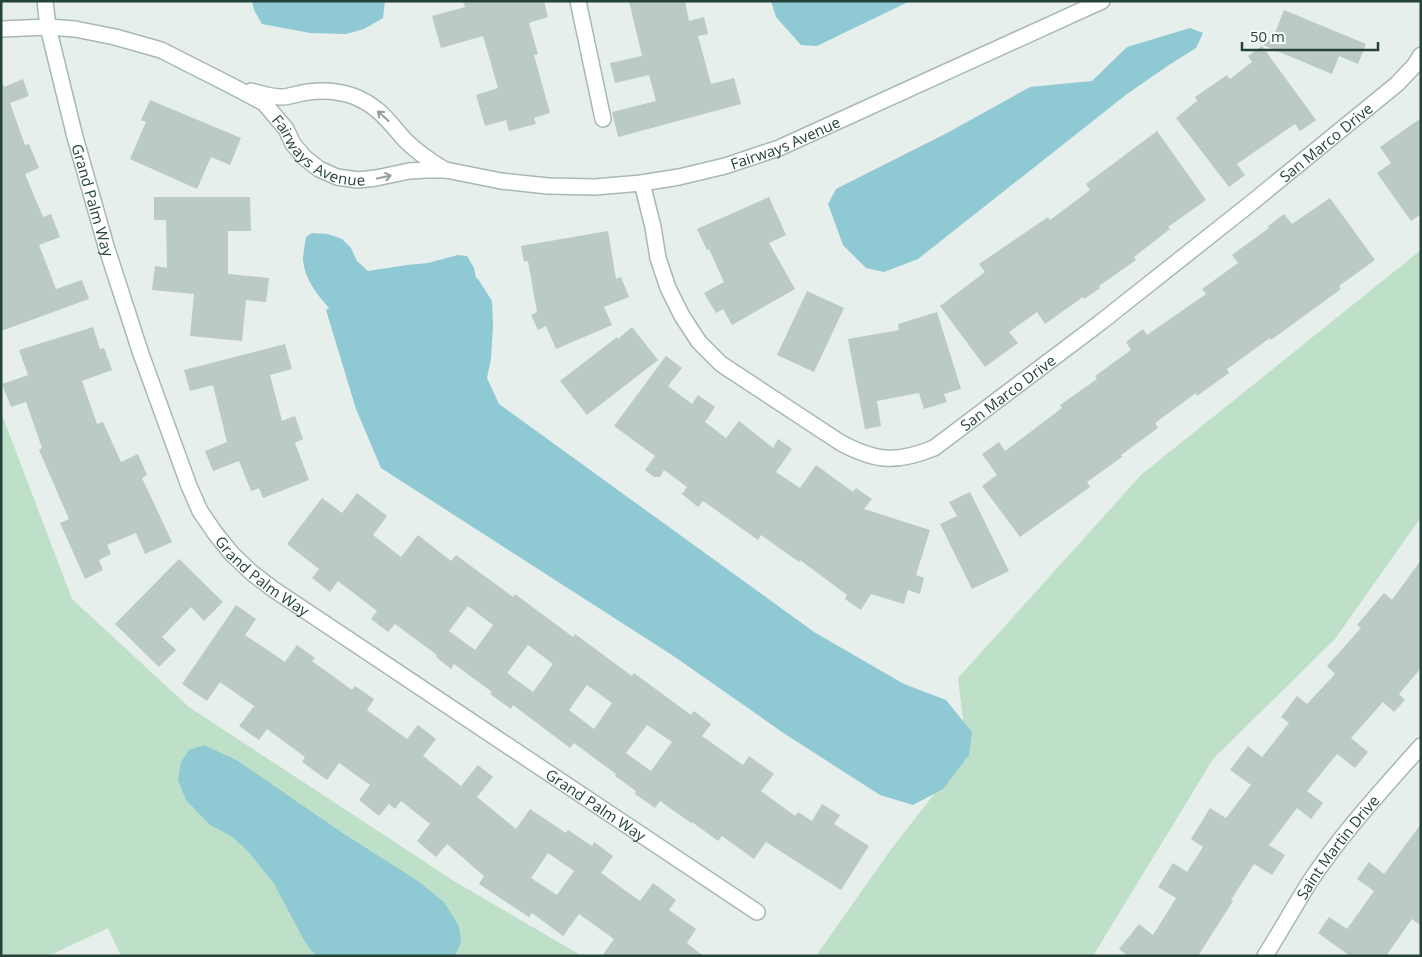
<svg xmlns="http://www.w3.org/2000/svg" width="1422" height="957" font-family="'Open Sans',sans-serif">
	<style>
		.green { fill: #bfe0c8 }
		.water { fill: #8ec9d4 }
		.building { fill: #bbcac4; fill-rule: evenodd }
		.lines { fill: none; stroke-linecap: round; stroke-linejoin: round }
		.minor-casing { stroke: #a8b8b2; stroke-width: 18 }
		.minor { stroke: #fff; stroke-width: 15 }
		.oneway { stroke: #92a09c }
		.labels { text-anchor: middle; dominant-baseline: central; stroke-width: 5; stroke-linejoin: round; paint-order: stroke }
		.street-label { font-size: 15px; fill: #24423a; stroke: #f7fbf9 }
	</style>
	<rect width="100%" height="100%" fill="#e6efeb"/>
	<g class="green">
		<path d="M1421,250V517L1335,639L1213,759L1093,956H816L892,848L967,752L958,678L1142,474Z"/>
		<path d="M1,412L72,599L189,707L454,881L582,956H121L108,928L48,956H1Z"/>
	</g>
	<g class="water">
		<path d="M252,1H385L383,18L364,29L346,34L310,33L262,24L254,10Z"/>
		<path d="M771,1H910L817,46L801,45L776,17Z"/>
		<path d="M1190,28L1203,33L1196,48L1169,65L1127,94L918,259L884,272L866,268L843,245L828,204L836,189L947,133L1030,87L1092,81L1127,47Z"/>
		<path d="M312,233L328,234L342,239L351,248L357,261L368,271L407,265L428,263L458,255L467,256L474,268L476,278L478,279L492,301L493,325L491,358L487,378L499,404L814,632L904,684L946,700L972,732L969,755L943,789L913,805L880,795L785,734L675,657L381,468L356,409L326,310L329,308C317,294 305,280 303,260C303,253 305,244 306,237Z"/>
		<path d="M204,745L238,761L341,832L418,881L444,902L459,926L461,942L455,956H316L305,942L273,882L247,850L231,836L210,825L186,800L178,780L181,762L189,750Z"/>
	</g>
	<g class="building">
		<path d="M463,1H544L548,17L529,23L538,54L534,55L550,113L534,118L536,124L509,131L506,120L485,126L476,95L498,88L483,36L441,48L432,16L465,7Z"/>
		<path d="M629,1H685L689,21L704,17L708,34L698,36L711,84L734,78L741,104L618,137L612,112L656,101L649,75L615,83L610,63L642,56Z"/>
		<path d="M1284,10L1366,44L1358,64L1339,56L1332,74L1263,45L1273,38Z"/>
		<path d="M1262,46L1316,120L1300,131L1295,124L1237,164L1245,175L1229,187L1176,118L1197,101L1195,97L1227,75L1230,79L1252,62L1248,56Z"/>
		<path d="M23,79L29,96L10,103L25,145L29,144L39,168L25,174L43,217L51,214L60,237L39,245L56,289L82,280L89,299L1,331V85L3,84L4,87Z"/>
		<path d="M150,100L241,138L230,165L211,157L197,189L130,159L146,122L141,120Z"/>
		<path d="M1421,118V214L1411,221L1377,173L1391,163L1380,147Z"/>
		<path d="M1157,131L1206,200L1168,227L1170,229L1134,257L1136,260L1099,286L1100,288L1084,299L1083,297L1045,324L1037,312L1009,332L1018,343L985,367L940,306L985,272L979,264L1048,217L1050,220L1090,190L1086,184Z"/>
		<path d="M154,197H250L251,231H228V274L269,278L266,302L246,300L242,341L190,336L194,294L152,290L155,266L167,268L166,220H154Z"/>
		<path d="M769,197L786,235L769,243L795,289L732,325L723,309L716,313L704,293L724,282L709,249L707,250L697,229Z"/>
		<path d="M1330,198L1375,260L1339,286L1341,289L1271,340L1270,338L1227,369L1229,373L1197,396L1196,393L1155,423L1158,428L1121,455L1122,457L1087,482L1090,487L1020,537L982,486L997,475L982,454L999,442L1005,451L1062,408L1060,405L1097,379L1095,376L1131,350L1126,342L1143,329L1147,335L1206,294L1202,289L1238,263L1232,255L1269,228L1268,226L1284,214L1292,224Z"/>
		<path d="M608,231L616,279L621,277L629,297L604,307L612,325L556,349L546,326L538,330L531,315L537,312L528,261L524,262L521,246Z"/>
		<path d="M807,291L844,308L814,372L777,355Z"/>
		<path d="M937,312L961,389L944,394L947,402L924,409L919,393L877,401L881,426L865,429L848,339L899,330L898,324Z"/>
		<path d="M93,327L100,349L104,348L112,370L82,381L97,424L103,422L121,462L138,454L147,475L142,478L172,542L145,554L136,533L107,545L111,554L99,560L103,570L85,579L60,523L69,519L39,450L42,448L26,402L11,407L2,384L28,375L19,350Z"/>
		<path d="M632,327L658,360L587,415L560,381L617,337L618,339Z"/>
		<path d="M285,344L292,369L270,375L282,421L295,416L303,439L295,443L309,480L263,498L259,488L251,491L239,461L213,471L205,451L227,442L213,385L190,391L184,370Z"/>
		<path d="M666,356L682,368L668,386L692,404L698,395L715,407L705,422L726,438L739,421L773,448L778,439L792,449L776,472L800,488L816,465L853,492L856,488L872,499L864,509L930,530L916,575L924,578L920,594L908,590L904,604L871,594L861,610L845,599L847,595L800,560L799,562L761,535L758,540L703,501L698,507L682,494L687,487L664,470L660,477H654L645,470L655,456L614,426Z"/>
		<path d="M970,492L1009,571L972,589L940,524L957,516L949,502Z"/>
		<path d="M357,493L387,516L373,535L401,557L418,535L451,561L456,555L513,597L515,594L573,637L575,634L632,676L634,673L691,715L694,711L711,724L702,736L743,765L749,756L774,774L761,791L795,816L798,812L812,821L822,804L840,815L834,824L869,846L841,890L766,842L754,859L722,836L718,841L692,822L691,823L660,801L655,808L635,794L636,791L615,776L616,774L574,743L570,748L513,705L511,709L490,694L492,692L454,664L451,669L436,657L437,655L395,624L388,632L371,619L377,611L338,581L330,592L312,578L319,569L287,544L322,498L342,513ZM468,606L493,625L475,650L449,631ZM528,645L553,664L533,692L507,673ZM587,685L612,703L594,729L569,710ZM647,725L672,742L651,771L626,753Z"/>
		<path d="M179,559L223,602L204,621L191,607L162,637L176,650L159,667L115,624Z"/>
		<path d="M1421,560V668L1399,694L1405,700L1394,712L1383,702L1351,738L1368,752L1355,768L1337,754L1307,791L1323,803L1311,819L1297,808L1269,845L1285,855L1272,875L1254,864L1231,900L1233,901L1198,956H1128L1119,949L1139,924L1153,935L1176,898L1158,887L1173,863L1187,872L1203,847L1191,839L1210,808L1226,818L1251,785L1230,770L1248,746L1262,757L1289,723L1281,717L1297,696L1307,704L1335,674L1327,666L1361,628L1357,625L1384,593L1392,600Z"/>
		<path d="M236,605L256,619L245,635L285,662L297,645L315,658L312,661L352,690L355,686L374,699L367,710L407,739L418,725L436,739L423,756L461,786L478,765L493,777L477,797L516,829L530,809L566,833L568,830L592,846L594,842L613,856L601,873L640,901L653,883L676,900L669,910L696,929L687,943L703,956H602L614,939L579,914L563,936L532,913L529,917L479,884L484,876L447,844L436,857L417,841L430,824L401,801L395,809L389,804L379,816L359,800L370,785L339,763L327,780L302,762L305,757L267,729L259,740L239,726L254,706L220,682L207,701L182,684ZM548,853L574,871L557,895L531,878Z"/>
		<path d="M1421,824V926L1412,919L1386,956H1350L1318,933L1329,917L1347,929L1374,891L1357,879L1369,862L1384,874Z"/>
	</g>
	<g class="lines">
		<g class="minor-casing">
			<g id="minor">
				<path id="s1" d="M45,1L48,27L75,137L106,246L141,354L189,486L200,511L215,533L232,554L252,573L273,589L757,912"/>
				<path d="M578,1L603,119"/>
				<path id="s2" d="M1,29L48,27L75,29L115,37L161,50L234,87L264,103L286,129L293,144L305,158L319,169L337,177L358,180L376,178L409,171L427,170H446L501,181L548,186L595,187L642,183L679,177L725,166L779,148L1102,1"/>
				<path d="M251,91C261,94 271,97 281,97C290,97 299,93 308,92C322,90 339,91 353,96C379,106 388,121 405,140C417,152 430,161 445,170"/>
				<path id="s3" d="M642,183L653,227L658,258L668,288L682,316L699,342L721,364L841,443C877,462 897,463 934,448L1101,322L1250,204L1397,84L1414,66L1421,55"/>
				<path id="s4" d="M1265,956C1280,932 1294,907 1309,883C1341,834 1382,790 1421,746"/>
			</g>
		</g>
		<use href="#minor" class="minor"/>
	</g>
	<defs><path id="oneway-shaft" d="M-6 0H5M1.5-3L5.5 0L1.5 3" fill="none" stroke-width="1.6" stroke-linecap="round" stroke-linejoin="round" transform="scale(1.25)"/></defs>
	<g class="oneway">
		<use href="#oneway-shaft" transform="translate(383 116) rotate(-138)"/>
		<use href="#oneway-shaft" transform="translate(384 177) rotate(-12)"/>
	</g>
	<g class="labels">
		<g class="street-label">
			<text stroke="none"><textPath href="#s2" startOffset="842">Fairways Avenue</textPath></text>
			<text stroke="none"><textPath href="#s3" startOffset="940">San Marco Drive</textPath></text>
			<text stroke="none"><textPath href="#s2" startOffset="355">Fairways Avenue</textPath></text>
			<text stroke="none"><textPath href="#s1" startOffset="205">Grand Palm Way</textPath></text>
			<text stroke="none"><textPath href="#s3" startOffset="535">San Marco Drive</textPath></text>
			<text stroke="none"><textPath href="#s1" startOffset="625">Grand Palm Way</textPath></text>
			<text stroke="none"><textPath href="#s1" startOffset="1030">Grand Palm Way</textPath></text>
			<text stroke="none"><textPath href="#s4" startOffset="131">Saint Martin Drive</textPath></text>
		</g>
	</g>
	<rect width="1422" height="957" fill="none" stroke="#24423a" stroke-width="5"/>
	<path d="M1242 42v8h136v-8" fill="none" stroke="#24423a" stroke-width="2.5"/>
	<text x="1250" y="42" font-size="15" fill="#24423a" stroke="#f7fbf9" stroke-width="4" paint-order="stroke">50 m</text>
</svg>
